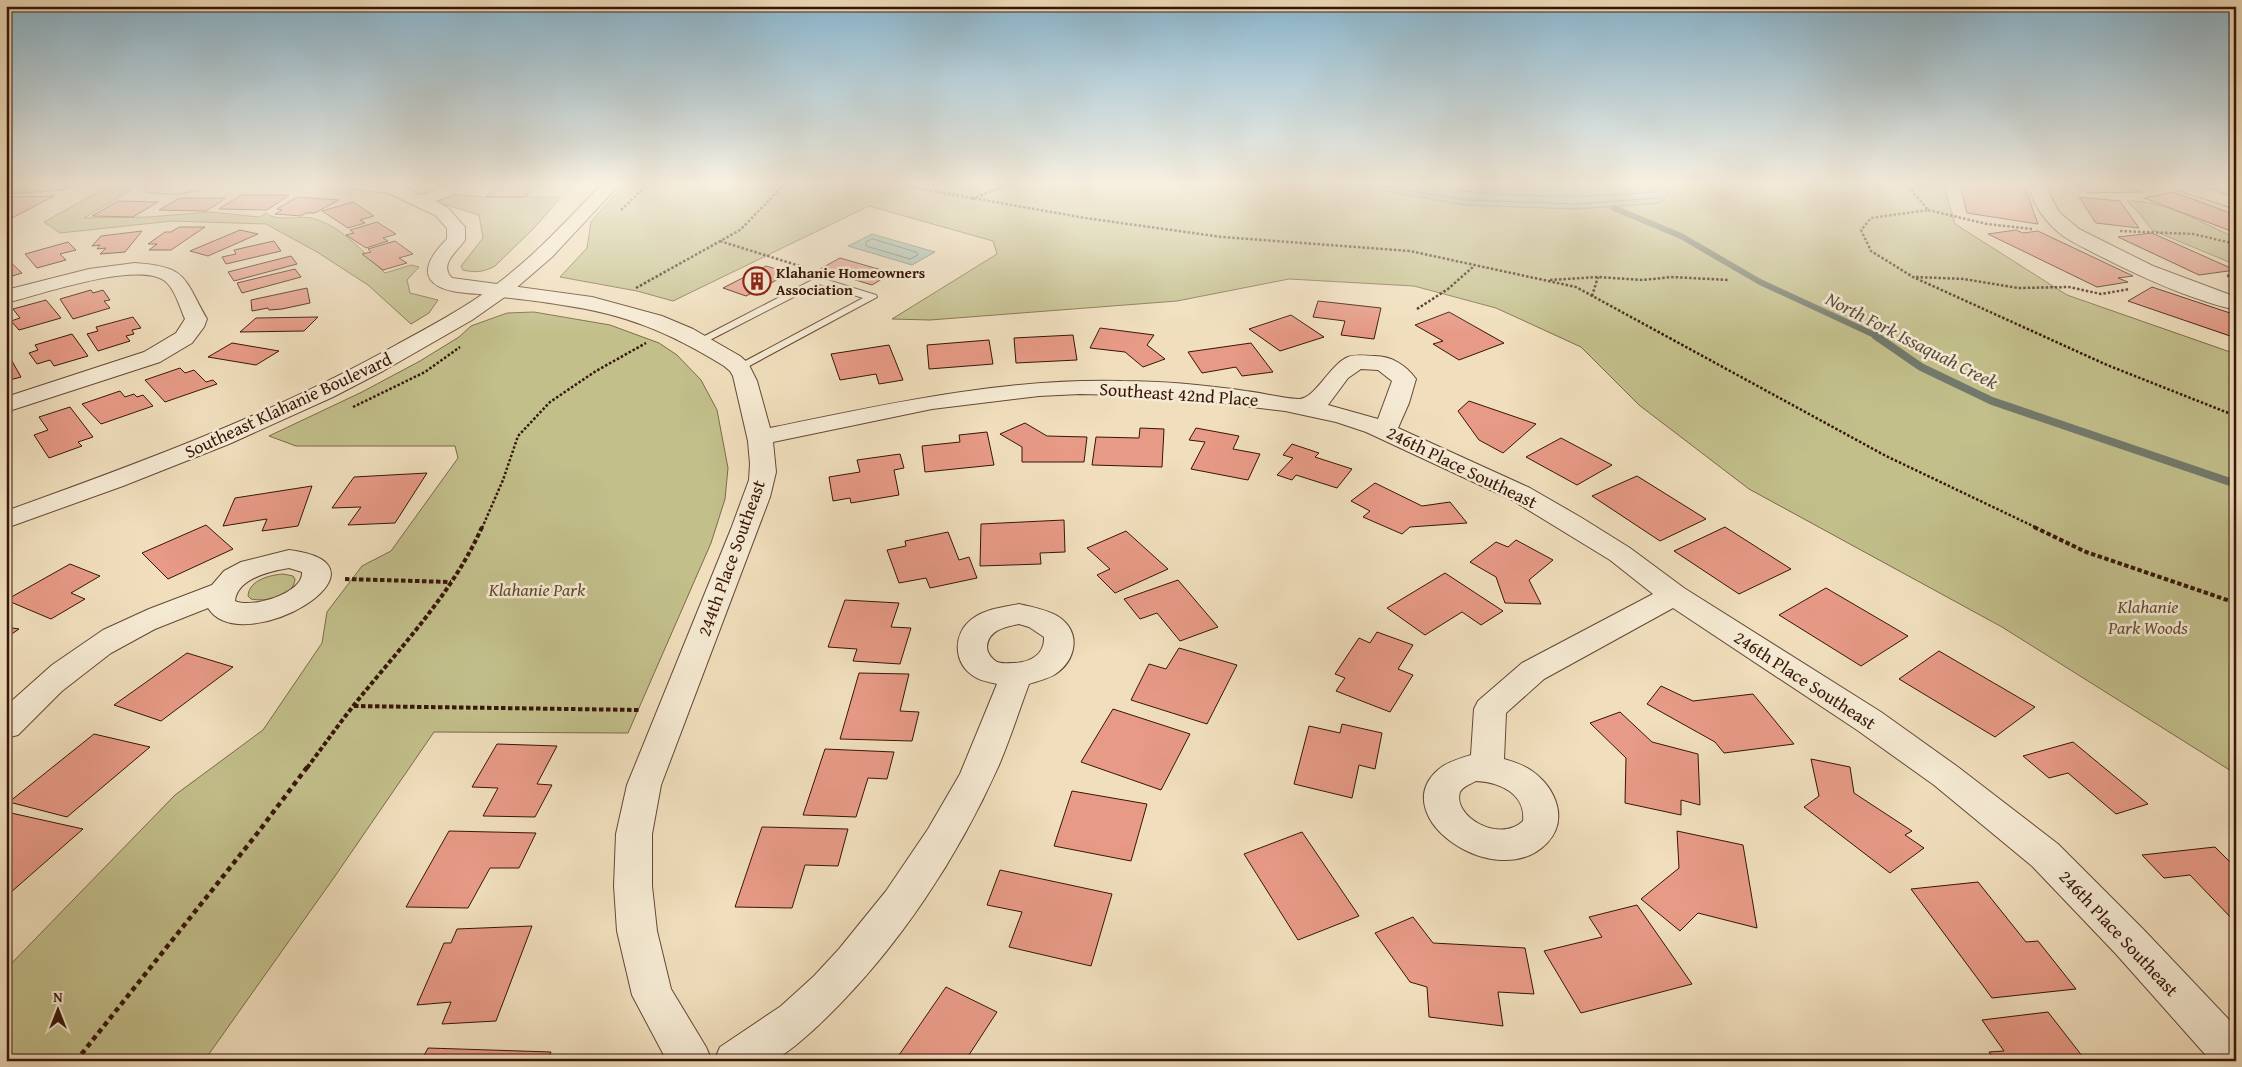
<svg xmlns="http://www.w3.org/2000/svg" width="2242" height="1067" font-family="'Gentium Book Plus',serif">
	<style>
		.green { fill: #c2bf8b; stroke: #7c6a4a }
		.water { fill: #9abcae; stroke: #72796c }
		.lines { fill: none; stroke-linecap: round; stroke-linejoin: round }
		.shore { stroke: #68685b; stroke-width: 1 }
		.stream-far1 { stroke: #72796c; stroke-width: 6 }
		.stream { stroke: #72796c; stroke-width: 8 }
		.building { fill: #e79a86; stroke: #371508 }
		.service-casing { stroke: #654735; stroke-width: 2 }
		.minor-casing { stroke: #654735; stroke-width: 2 }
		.tertiary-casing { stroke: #654735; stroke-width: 2 }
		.path-far2 { stroke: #371508; stroke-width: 2.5; stroke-dasharray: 2.5 2; stroke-linecap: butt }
		.path-far1 { stroke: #371508; stroke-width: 4; stroke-dasharray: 4.5 2.5; stroke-linecap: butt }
		.path { stroke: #371508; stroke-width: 4.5; stroke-dasharray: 5 4; stroke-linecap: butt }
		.service { fill: #f5ead3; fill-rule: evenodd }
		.minor { fill: #f5ead3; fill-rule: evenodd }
		.tertiary { fill: #f5ead3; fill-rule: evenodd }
		.labels { text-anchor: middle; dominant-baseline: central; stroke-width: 5; stroke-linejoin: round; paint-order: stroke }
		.far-poi-label { font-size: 15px; font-weight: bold; fill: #371508; stroke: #f5ead3; text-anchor: start }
		.street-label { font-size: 18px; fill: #371508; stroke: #f5ead3 }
		.park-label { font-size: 18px; font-style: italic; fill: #61482f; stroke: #f5ead3 }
		.water-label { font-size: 19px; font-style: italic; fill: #5a4f42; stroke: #f5ead3 }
	</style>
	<rect width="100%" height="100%" fill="#f0debc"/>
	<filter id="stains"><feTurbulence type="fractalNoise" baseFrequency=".004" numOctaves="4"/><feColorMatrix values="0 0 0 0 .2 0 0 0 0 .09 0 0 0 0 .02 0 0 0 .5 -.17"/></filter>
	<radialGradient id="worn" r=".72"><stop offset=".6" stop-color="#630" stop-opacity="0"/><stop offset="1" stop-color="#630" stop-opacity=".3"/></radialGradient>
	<g class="green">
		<path d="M111,185H138L130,191L84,218L148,217L211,212L259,217L266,213C278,223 301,214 315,219C344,228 364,253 385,273L411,265L419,267L407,280L410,293L438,300L429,313L411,324L368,285L317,252L266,224L172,221L60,233L44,222Z"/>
		<path d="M623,185H1213L1373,189L1465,205L1577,209L1660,203L1677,185H1944L1955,224L2067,295L2236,354V774L2002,627L1749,489L1639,405L1581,347L1496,308L1414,286L1289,279L1177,301L930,320L892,319L997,254L993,241L869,206L673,301L637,291L560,277L587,248L591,222Z"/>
		<path d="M452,194L486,197H561L535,227L495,266C484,272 475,273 463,270L461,266L483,238L479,215L437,202Z"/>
		<path d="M2127,201C2164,200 2202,223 2236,238V265L2152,230L2139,213Z"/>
		<path d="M534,312L610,325L659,343L677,355L701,380L717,410L728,468L725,499L711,543L628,733L434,732L333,879L204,1061H6V969L175,795L263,730L322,643L327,612L362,566L391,551L458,458L455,446H296L269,436L362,392L420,361L459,337L471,326L507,313Z"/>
		<path d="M283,574L293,576L295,579C294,597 265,602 251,599L248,596C249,580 270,575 283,574Z"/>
	</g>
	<g class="water">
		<path d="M1213,185H1677L1660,203L1577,209L1465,205L1373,189Z"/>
		<path d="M872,234L935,252L912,265L848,246Z"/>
	</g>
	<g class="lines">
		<g class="shore">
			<path d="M1375,185L1466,200L1577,204L1657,198L1670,185"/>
			<path d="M1413,185C1494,197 1573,199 1654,192L1662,185"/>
			<path d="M1457,185L1577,191L1651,185"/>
			<path d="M873,239L916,252L918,255L910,259L866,246V242Z"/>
		</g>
		<path class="stream-far1" d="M1614,208L1681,236L1760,282L1879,337"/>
		<path class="stream" d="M1876,336L1921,367L1992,401L2236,484"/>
	</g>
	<g class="building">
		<path d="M27,185H74L63,190L10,194Z"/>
		<path d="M499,185H538L525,197H486Z"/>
		<path d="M1960,185H2024L2038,224L1967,213Z"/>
		<path d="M2074,185H2129L2142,192L2088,193Z"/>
		<path d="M2173,192L2236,215V233L2144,198Z"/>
		<path d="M241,195H289L267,210L219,209Z"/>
		<path d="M54,196L12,218H6V198L9,197Z"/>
		<path d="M297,197L339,200L315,213H306L301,216L275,214L282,210L277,209Z"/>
		<path d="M2079,197L2120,201L2139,228L2096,223Z"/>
		<path d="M180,198H226L206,211L159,210Z"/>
		<path d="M118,201L158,202L133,217L92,216Z"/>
		<path d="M353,202L374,216L360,220L365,223L348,228L322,211Z"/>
		<path d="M377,222L396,234L383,238L388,241L366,248L346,235L354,233L350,230Z"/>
		<path d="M179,227H205L171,250H149L157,244H148L165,232H171Z"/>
		<path d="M240,230L258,234L208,256L190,251Z"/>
		<path d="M2016,230L2023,233L2038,231L2133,276L2118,278L2128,282L2097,287L1988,234Z"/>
		<path d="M142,231L125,252L100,254L106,248L97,249L100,245L92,246L101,236Z"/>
		<path d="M2152,233L2235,270L2199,275L2118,237Z"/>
		<path d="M274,241L281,251L226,264L222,257L236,254L234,250Z"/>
		<path d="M395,241L413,254L399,258L407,263L383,270L362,254L371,252L368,249Z"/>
		<path d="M68,242L76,250L60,254L66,260L37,268L25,254Z"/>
		<path d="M291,256L297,264L234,281L228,272Z"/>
		<path d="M840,258L892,273L872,285L820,269Z"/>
		<path d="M6,260H8L22,273L6,278Z"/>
		<path d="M766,266L790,273L746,296L723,288Z"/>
		<path d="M295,269L301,277L242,293L237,283Z"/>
		<path d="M2152,287L2236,315V338L2128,301Z"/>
		<path d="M307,288L310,303L282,309L269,310L268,308L252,311L251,300Z"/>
		<path d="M91,290L93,293L103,290L110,300L104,301L110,308L73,319L60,299Z"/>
		<path d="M46,300L61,318L19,330L11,321L20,318L13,309Z"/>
		<path d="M1318,301L1381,308L1374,339L1341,335L1345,321L1313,317Z"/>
		<path d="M1449,312L1504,343L1459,360L1433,344L1443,341L1415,325Z"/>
		<path d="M1291,315L1324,337L1280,351L1249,329Z"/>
		<path d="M133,317L141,328L132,330L134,334L126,336L130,341L98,351L87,334L98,331L96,327Z"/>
		<path d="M318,317L304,331L240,332L256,318Z"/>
		<path d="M1100,328L1154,335L1147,345L1165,359L1143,367L1125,352L1090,348Z"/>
		<path d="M72,334L88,356L54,366L50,360L37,364L29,353L38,350L35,345Z"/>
		<path d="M1073,335L1077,360L1016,363L1014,338Z"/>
		<path d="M989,340L993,364L929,369L927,345Z"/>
		<path d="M232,343L279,351L256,365L208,357Z"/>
		<path d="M1251,343L1273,372L1242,376L1236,367L1202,373L1188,352Z"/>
		<path d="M889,345L903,380L879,384L876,374L840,380L831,354Z"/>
		<path d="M6,354H8L21,377L6,381Z"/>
		<path d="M180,368L185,373L194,370L206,382L213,380L217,384L165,402L145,380Z"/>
		<path d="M120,391L125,397L134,394L137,397L143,395L153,406L101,424L82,404Z"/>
		<path d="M1469,401L1536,424L1503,453L1479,440L1458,411Z"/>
		<path d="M70,407L93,437L78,442L82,446L49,458L34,435L48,430L39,417Z"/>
		<path d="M1025,423L1047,436L1087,437L1084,462H1022V447L1000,434Z"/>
		<path d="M1140,428L1164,429L1162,467L1092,465L1096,437L1139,438Z"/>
		<path d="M1196,428L1239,436L1233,449L1260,454L1248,480L1191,469L1205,442L1189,440Z"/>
		<path d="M987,432L994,465L925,472L922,446L960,442L959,435Z"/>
		<path d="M1561,438L1612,465L1577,485L1526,457Z"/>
		<path d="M1292,444L1319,453L1315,457L1352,469L1337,488L1296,475L1292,480L1277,475L1293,458L1283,455Z"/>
		<path d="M900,454L904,468L894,470L899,495L851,503L850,498L833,501L829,477L860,472L857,460Z"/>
		<path d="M427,473L395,523L348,525L361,507L332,508L354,477Z"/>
		<path d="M1637,476L1706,519L1660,541L1592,496Z"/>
		<path d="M1375,483L1422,506L1450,502L1467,523L1410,527L1402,534L1363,517L1370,511L1351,501Z"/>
		<path d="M312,486L298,526L262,531L267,519L223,526L235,498Z"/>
		<path d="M1064,520L1065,552L1040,553L1041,564L980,566L981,524Z"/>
		<path d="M206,525L233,549L168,579L142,553Z"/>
		<path d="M1725,527L1791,569L1739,594L1674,551Z"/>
		<path d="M1126,531L1168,569L1115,593L1097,575L1110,569L1087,548Z"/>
		<path d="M948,532L959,560L969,557L977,578L930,588L926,578L899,583L887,550L906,546L905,541Z"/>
		<path d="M1516,540L1553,560L1529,580L1541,604L1505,603L1496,577L1470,562L1496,542L1508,547Z"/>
		<path d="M70,564L100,576L71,593L85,599L51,619L6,600Z"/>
		<path d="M1445,573L1503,611L1481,625L1462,612L1425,635L1387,608Z"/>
		<path d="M1178,580L1218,627L1180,641L1157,613L1140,619L1124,599Z"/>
		<path d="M1826,588L1908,636L1861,666L1779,615Z"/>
		<path d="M845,600L899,603L891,627L911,628L900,664L853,661L857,649L828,647Z"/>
		<path d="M6,627L19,629L6,638Z"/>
		<path d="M1377,632L1413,645L1398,669L1413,675L1390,712L1336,691L1345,678L1335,674L1359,638L1370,643Z"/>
		<path d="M1179,648L1237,665L1207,724L1131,700L1149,664L1166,669Z"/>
		<path d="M1939,651L2035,707L1995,737L1899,679Z"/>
		<path d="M187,653L233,667L161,721L114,705Z"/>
		<path d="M859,673L909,674L900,711L919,712L912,741L840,739Z"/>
		<path d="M1661,686L1693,701L1753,694L1794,744L1724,753L1715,742L1647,704Z"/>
		<path d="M1113,709L1190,734L1161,790L1081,762Z"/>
		<path d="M1620,712L1652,742L1698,754L1700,805L1681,800V815L1625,803L1626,758L1590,723Z"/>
		<path d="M1342,724L1382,733L1375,769L1359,765L1352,798L1294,784L1309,726L1340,733Z"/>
		<path d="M94,734L150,747L67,817L9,802Z"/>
		<path d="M2073,742L2148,804L2116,814L2068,773L2049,778L2023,756Z"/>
		<path d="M497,744L557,746L537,784L552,785L535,817L483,816L498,788L472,787Z"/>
		<path d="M825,749L894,752L887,779L868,778L856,817L803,815Z"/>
		<path d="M1811,759L1850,767L1854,793L1912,831L1905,835L1924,848L1890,873L1804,807L1819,796Z"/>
		<path d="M1072,791L1147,804L1131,861L1054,846Z"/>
		<path d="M11,813L83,829L10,893L6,892V816Z"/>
		<path d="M762,827L848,829L838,866L805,865L792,908L735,907Z"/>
		<path d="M449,831L536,833L519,868H490L468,908L406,907Z"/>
		<path d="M1677,831L1743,845L1757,928L1698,913L1680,931L1641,899L1679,868Z"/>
		<path d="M1302,832L1359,916L1298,940L1244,854Z"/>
		<path d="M2215,847L2236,868V923L2190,875L2164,878L2142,855Z"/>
		<path d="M1000,870L1112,894L1091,966L1009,947L1022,912L987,905Z"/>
		<path d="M1978,882L2026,942L2038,941L2076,989L1992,998L1911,889Z"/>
		<path d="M1637,905L1692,984L1581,1013L1544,951L1602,937L1589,917Z"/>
		<path d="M1413,917L1433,943L1525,948L1534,994L1498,992L1503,1026L1429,1017L1427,987L1410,982L1375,933Z"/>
		<path d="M532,926L496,1021L442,1024L451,1002L417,1005L444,943H451L457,929Z"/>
		<path d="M946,987L997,1012L965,1061H895Z"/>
		<path d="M2048,1012L2086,1061H1995L1989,1052L2004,1051L1982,1020Z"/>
		<path d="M428,1048L551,1052L547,1061H421Z"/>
	</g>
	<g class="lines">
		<g class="service-casing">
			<path id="service" d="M818,277L876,295L877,297L740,371L734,368L736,366L863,298L819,284L704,343H696L695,341Z"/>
		</g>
		<g class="minor-casing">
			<g id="minor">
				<path d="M144,185H206L203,189L175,194L148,192Z"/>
				<path d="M349,185H399L420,195L436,190L443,185H460L453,195L435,201L447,207L465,227V240C458,251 438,264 452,278L592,297L662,316L693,329L740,356L748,363L757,381L770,428C887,404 1002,378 1122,381C1163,381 1205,385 1246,391C1263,393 1281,398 1298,399C1315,400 1329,365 1348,357C1356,354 1366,356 1375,356C1391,356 1406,365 1416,379L1409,403L1398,428L1530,488L1582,518L1630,548L1684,588L1881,712L1958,767L2058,844L2144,930L2236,1027V1061H2211L2116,954L2032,866L1934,785L1857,730L1673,608L1544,679L1506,713L1504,759C1514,762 1524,765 1532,771C1556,788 1569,820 1547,843C1497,895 1383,816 1439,769C1447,762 1461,758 1471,755L1474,709L1478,701L1522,663L1653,594L1610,560L1512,500L1366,432L1336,422L1285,411L1163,396L1080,394L1039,396L932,409L773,442L776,472L770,497L661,785L652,834V886L657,931L671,989L706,1047L712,1061H667L632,995L617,931L614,886L616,834L627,785L731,529L749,480L750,464L748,441L733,376L730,371L724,366C669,332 625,314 562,305C534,300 506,298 479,294C466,293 448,292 438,286C416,273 435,251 447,239V228L435,215L388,193L352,189ZM1361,369L1378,370L1392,381L1378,419L1328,405L1348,378ZM1476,781C1500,782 1526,794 1523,821C1499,844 1452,816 1460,792C1463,786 1471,784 1476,781Z"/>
				<path d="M2029,185H2045L2059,212L2079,229L2153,266L2236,297V310C2189,299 2141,277 2098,255C2085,248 2070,242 2058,232C2045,221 2031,202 2029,185Z"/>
				<path d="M2172,185H2197L2236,198V209L2175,189Z"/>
				<path d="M135,263C188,267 183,277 207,319L204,327L192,343L160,362L6,412V397L144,352L176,333L185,319C180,308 175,289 165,281C138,260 39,295 6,303V290L89,269Z"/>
				<path d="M289,550C407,565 242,662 208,608L155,629L111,653L62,691L18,735L6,738V706L52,665L103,630L149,609L212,585L224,571L241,562ZM289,568L302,572C304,593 251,609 235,601C237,578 271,571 289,568Z"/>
				<path d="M1019,604C1032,607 1048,610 1059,617C1082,633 1076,661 1054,675C1047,679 1037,681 1029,684C1019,711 1010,739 999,765C958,857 899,947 827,1017C816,1028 784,1058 770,1061C757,1064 729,1061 714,1061L720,1047L781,1006L814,976L839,949L886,891L928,829L960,774L997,684C990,682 981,681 975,677C953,664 952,634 972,619C985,609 1003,607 1019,604ZM1019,624L1029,627L1044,637C1045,655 1029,663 1013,663C1008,663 1002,664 997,662C992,659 987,653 987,647C988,630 1005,627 1019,624Z"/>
			</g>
		</g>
		<g class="tertiary-casing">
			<path id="tertiary" d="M601,185H619L552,257L509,294L472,320L383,371L333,397L229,444L123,486L6,528V511C139,463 273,414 396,345C429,327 463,309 494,286C534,257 567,220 601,185Z"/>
		</g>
		<g class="path-far2">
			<path d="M899,185L1085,218L1222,237L1410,251L1576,287L1886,456L2037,528"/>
			<path d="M1904,185L1909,187L1928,210L1871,218L1861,230L1871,251L1913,277L2107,365L2236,416"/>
			<path d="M972,199L1006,185"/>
			<path d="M621,210L647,185"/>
			<path d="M1928,210L1987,224L2032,229"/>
			<path d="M2120,231L2193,234L2236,244"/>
			<path d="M720,241L803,267"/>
			<path d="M2227,276L2236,274"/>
			<path d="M1916,277L1964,279L2018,288L2069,287L2101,294L2130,289"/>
			<path d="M1550,280L1598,277L1643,280L1671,277L1729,280"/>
			<path d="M636,288L740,230L784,185"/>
			<path d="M1592,296L1598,277"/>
			<path d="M1417,309L1448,289L1474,266"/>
			<path d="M353,407L425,372L460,347"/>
			<path d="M482,528L503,480L518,436L550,402L596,371L646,343"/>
		</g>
		<g class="path-far1">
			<path d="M2034,527L2086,552L2236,603"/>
			<path d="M345,579L451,582"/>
			<path d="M354,706L640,710"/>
			<path d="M307,768C327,741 346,714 367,689C409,638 455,588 482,527"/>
		</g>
		<path class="path" d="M76,1061L256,835L308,766"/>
		<use href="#service" class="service"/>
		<use href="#minor" class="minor"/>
		<use href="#tertiary" class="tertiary"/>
	</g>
	<linearGradient id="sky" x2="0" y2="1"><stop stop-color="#89b7d1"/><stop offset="0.55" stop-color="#f8f0e1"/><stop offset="1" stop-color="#f8f0e1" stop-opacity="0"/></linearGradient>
	<rect width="2242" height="334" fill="url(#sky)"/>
	<defs>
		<g id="building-ring" transform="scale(1.4375)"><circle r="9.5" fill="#f5ead3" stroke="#8f2418" stroke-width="1.5"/><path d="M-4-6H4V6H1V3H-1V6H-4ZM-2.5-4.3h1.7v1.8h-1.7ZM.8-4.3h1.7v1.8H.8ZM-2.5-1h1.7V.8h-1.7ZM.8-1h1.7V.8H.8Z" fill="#8f2418"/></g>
	</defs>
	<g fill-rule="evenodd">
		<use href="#building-ring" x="757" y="281"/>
	</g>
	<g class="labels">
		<g class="far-poi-label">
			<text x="776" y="272">Klahanie Homeowners<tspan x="776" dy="17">Association</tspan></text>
		</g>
		<g class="street-label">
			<text transform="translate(1179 394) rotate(4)">Southeast 42nd Place</text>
			<text transform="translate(288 405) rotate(-25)">Southeast Klahanie Boulevard</text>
			<text transform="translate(1462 467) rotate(26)">246th Place Southeast</text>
			<text transform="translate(731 558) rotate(-70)">244th Place Southeast</text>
			<text transform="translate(1805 680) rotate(33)">246th Place Southeast</text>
			<text transform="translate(2119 933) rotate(47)">246th Place Southeast</text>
		</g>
		<g class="park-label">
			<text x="537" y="589">Klahanie Park</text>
			<text x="2148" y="606">Klahanie<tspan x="2148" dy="21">Park Woods</tspan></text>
		</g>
		<g class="water-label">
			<text transform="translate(1912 340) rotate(27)">North Fork Issaquah Creek</text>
		</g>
	</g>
	<rect width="2242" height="1067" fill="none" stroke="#f0debc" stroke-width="25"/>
	<rect x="8" y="8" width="2227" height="1052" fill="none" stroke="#371508" stroke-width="2.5"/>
	<rect x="12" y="12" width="2217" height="1042" fill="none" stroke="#371508"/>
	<g transform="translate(58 1010)" stroke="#f5ead3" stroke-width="4" paint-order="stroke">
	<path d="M0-4L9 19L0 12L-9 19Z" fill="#371508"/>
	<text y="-8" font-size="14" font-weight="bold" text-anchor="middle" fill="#371508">N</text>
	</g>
	<rect width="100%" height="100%" filter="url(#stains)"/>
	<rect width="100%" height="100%" fill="url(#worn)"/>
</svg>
